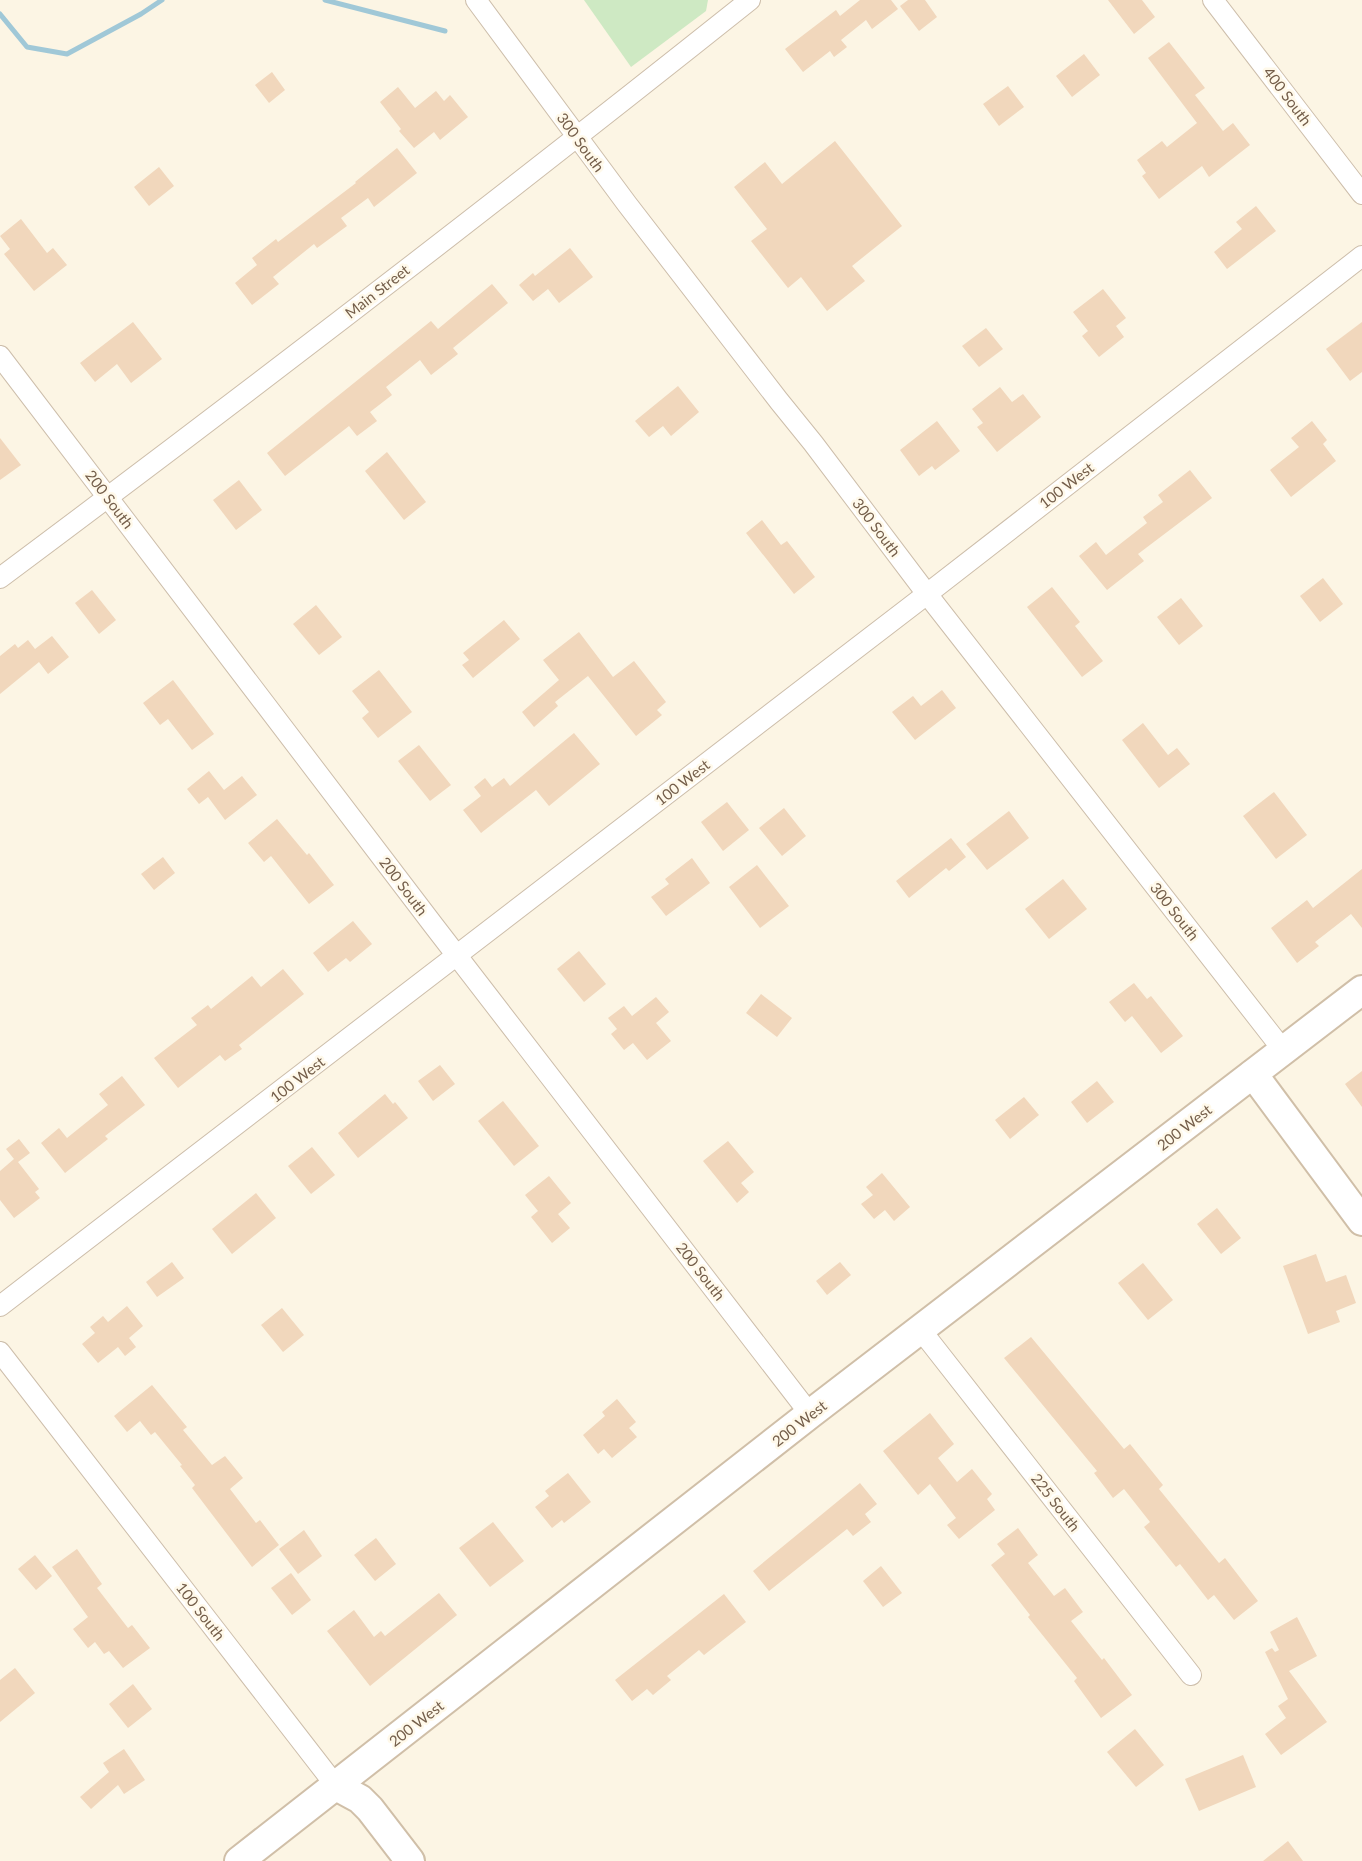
<svg xmlns="http://www.w3.org/2000/svg" width="1362" height="1861" font-family="Lato,sans-serif">
	<style>
		.green { fill: #cee9c3 }
		.lines { fill: none; stroke-linecap: round; stroke-linejoin: round }
		.stream { stroke: #a0c8d7; stroke-width: 5 }
		.building { fill: #f1d7bc }
		.street-casing { stroke: #cdbeab; stroke-width: 22 }
		.secondary-casing { stroke: #d0bfa8; stroke-width: 32 }
		.street { stroke: #fff; stroke-width: 20 }
		.secondary { stroke: #fff; stroke-width: 28 }
		.labels { text-anchor: middle; dominant-baseline: central; stroke-width: 5; stroke-linejoin: round; paint-order: stroke }
		.street-label { font-size: 15px; fill: #745e4a; stroke: #fff9ea }
	</style>
	<rect width="100%" height="100%" fill="#fcf5e4"/>
	<path class="green" d="M584,0H708L706,11L631,67Z"/>
	<g class="lines">
		<g class="stream">
			<path d="M325,0L445,31"/>
			<path d="M0,14L27,47L67,54L141,14L162,0"/>
		</g>
	</g>
	<g class="building">
		<path d="M860,0H891L898,9L872,29L866,20L841,40L847,47L834,57L830,51L803,72L785,49L836,10L840,16Z"/>
		<path d="M908,0H925L937,17L919,31L900,6Z"/>
		<path d="M1108,0H1142L1155,17L1134,34Z"/>
		<path d="M1169,42L1205,88L1195,95L1223,131L1233,123L1250,145L1209,177L1202,166L1159,199L1142,176L1146,173L1137,160L1162,141L1167,147L1197,123L1148,58Z"/>
		<path d="M1084,54L1100,75L1072,97L1056,76Z"/>
		<path d="M272,72L285,90L269,103L255,85Z"/>
		<path d="M1008,86L1024,107L999,126L983,104Z"/>
		<path d="M398,87L415,108L436,91L444,101L450,95L468,117L440,140L434,132L414,148L399,131L401,129L380,102Z"/>
		<path d="M835,141L902,226L852,266L865,281L827,311L801,277L788,288L751,241L767,229L734,187L765,162L782,184Z"/>
		<path d="M397,148L417,173L374,207L368,198L341,218L347,226L317,248L314,244L273,277L279,284L252,305L235,283L257,265L252,258L276,239L278,242L356,183L355,182Z"/>
		<path d="M159,167L174,186L149,206L134,187Z"/>
		<path d="M1256,206L1276,231L1227,269L1214,252L1242,229L1236,222Z"/>
		<path d="M21,219L47,253L53,248L67,265L34,291L4,254L10,249L0,236Z"/>
		<path d="M570,248L593,277L559,303L548,289L533,301L519,285L533,273L535,276Z"/>
		<path d="M492,284L508,303L453,348L458,354L431,375L420,360L386,387L392,395L370,412L377,421L357,436L349,426L285,476L267,453L431,321L438,329Z"/>
		<path d="M1103,289L1126,318L1116,326L1124,337L1099,357L1082,336L1088,331L1073,312Z"/>
		<path d="M133,322L162,359L131,383L117,364L95,382L80,363Z"/>
		<path d="M1362,322V372L1350,381L1326,349Z"/>
		<path d="M986,328L1003,349L979,367L962,346Z"/>
		<path d="M678,386L699,412L671,436L663,426L649,437L635,421Z"/>
		<path d="M1000,387L1012,402L1023,394L1041,417L997,452L977,427L983,423L972,409Z"/>
		<path d="M937,421L960,451L935,470L932,466L919,476L900,450Z"/>
		<path d="M1312,421L1327,440L1323,444L1336,461L1291,497L1270,470L1299,447L1291,438Z"/>
		<path d="M0,438L21,465L0,480Z"/>
		<path d="M387,452L426,502L404,520L365,471Z"/>
		<path d="M1190,470L1212,498L1138,554L1144,561L1107,590L1079,556L1096,542L1106,555L1147,523L1143,517L1163,502L1158,495Z"/>
		<path d="M239,480L262,510L236,530L213,500Z"/>
		<path d="M762,520L781,545L787,541L815,577L794,594L746,533Z"/>
		<path d="M1323,578L1343,604L1320,622L1300,596Z"/>
		<path d="M1052,587L1080,622L1075,626L1103,661L1082,677L1027,607Z"/>
		<path d="M92,590L116,620L99,634L75,603Z"/>
		<path d="M1181,598L1203,626L1179,645L1157,617Z"/>
		<path d="M316,605L342,637L319,655L293,624Z"/>
		<path d="M504,620L520,639L473,678L462,665L469,660L463,653Z"/>
		<path d="M579,632L613,677L634,661L666,702L657,710L662,715L636,736L588,676L555,702L558,706L534,727L522,712L559,680L543,660Z"/>
		<path d="M52,636L69,657L48,674L39,662L0,694V656L15,644L18,648L28,640L35,649Z"/>
		<path d="M379,670L412,712L378,738L362,718L369,712L352,691Z"/>
		<path d="M173,680L214,734L192,750L168,719L160,725L143,703Z"/>
		<path d="M942,690L956,708L915,740L892,712L913,696L921,706Z"/>
		<path d="M1143,723L1168,755L1177,748L1190,764L1159,788L1122,740Z"/>
		<path d="M574,733L600,764L549,806L536,790L481,833L463,810L481,796L474,787L485,778L492,787L504,778L510,786Z"/>
		<path d="M419,745L451,785L430,801L398,761Z"/>
		<path d="M209,771L224,790L242,776L257,795L225,820L208,797L199,804L187,789Z"/>
		<path d="M1274,792L1307,835L1276,859L1243,816Z"/>
		<path d="M727,802L749,830L723,851L701,822Z"/>
		<path d="M784,808L806,836L782,856L759,828Z"/>
		<path d="M1009,811L1029,838L987,870L966,844Z"/>
		<path d="M277,819L307,855L309,853L334,885L309,904L271,856L264,862L248,843Z"/>
		<path d="M951,838L966,857L949,871L946,868L909,898L896,881Z"/>
		<path d="M163,857L175,873L154,890L141,874Z"/>
		<path d="M692,858L710,883L666,916L651,897L669,884L665,879Z"/>
		<path d="M757,865L789,906L760,928L729,887Z"/>
		<path d="M1362,869V928L1351,914L1315,942L1319,946L1297,963L1271,928L1307,900L1313,908Z"/>
		<path d="M1063,879L1087,909L1049,939L1025,909Z"/>
		<path d="M353,921L372,944L350,962L346,958L328,972L313,953Z"/>
		<path d="M579,951L606,984L584,1002L557,969Z"/>
		<path d="M283,969L304,994L239,1045L242,1049L225,1061L220,1055L178,1088L154,1058L197,1025L191,1018L208,1005L211,1009L252,976L261,987Z"/>
		<path d="M1134,983L1147,999L1151,996L1183,1036L1161,1053L1132,1016L1125,1022L1109,1002Z"/>
		<path d="M761,994L792,1018L777,1037L746,1013Z"/>
		<path d="M656,997L669,1012L656,1023L671,1041L647,1060L633,1043L624,1050L611,1034L617,1029L608,1018L624,1006L632,1016Z"/>
		<path d="M440,1065L455,1084L433,1101L418,1081Z"/>
		<path d="M1362,1071V1107L1345,1084Z"/>
		<path d="M122,1076L145,1105L105,1136L108,1139L65,1173L41,1143L59,1128L67,1138L108,1105L99,1094Z"/>
		<path d="M1097,1081L1114,1102L1087,1123L1071,1102Z"/>
		<path d="M385,1094L393,1104L395,1102L408,1118L358,1158L338,1133Z"/>
		<path d="M1024,1097L1039,1115L1010,1139L995,1120Z"/>
		<path d="M503,1101L539,1146L514,1166L478,1121Z"/>
		<path d="M19,1139L30,1153L18,1162L39,1189L35,1192L40,1198L14,1218L0,1200V1171L14,1159L6,1149Z"/>
		<path d="M728,1141L754,1172L741,1183L749,1192L737,1203L703,1161Z"/>
		<path d="M312,1147L335,1175L311,1194L288,1166Z"/>
		<path d="M882,1173L910,1207L894,1221L885,1210L874,1219L861,1204L873,1195L866,1187Z"/>
		<path d="M549,1176L571,1203L558,1214L570,1228L552,1243L531,1217L538,1211L525,1195Z"/>
		<path d="M256,1193L276,1218L232,1254L212,1229Z"/>
		<path d="M1217,1208L1241,1238L1221,1254L1197,1224Z"/>
		<path d="M1316,1254L1326,1282L1346,1275L1356,1303L1336,1311L1340,1322L1308,1334L1283,1266Z"/>
		<path d="M172,1262L184,1278L157,1297L146,1282Z"/>
		<path d="M840,1262L851,1275L827,1295L816,1281Z"/>
		<path d="M1143,1263L1173,1300L1148,1320L1118,1283Z"/>
		<path d="M127,1306L143,1326L129,1338L136,1347L125,1356L118,1347L98,1363L82,1344L95,1333L90,1327L103,1316L108,1322Z"/>
		<path d="M282,1308L304,1335L283,1352L261,1325Z"/>
		<path d="M1031,1337L1124,1449L1130,1444L1163,1485L1159,1489L1219,1563L1225,1558L1258,1601L1234,1620L1214,1595L1208,1600L1180,1564L1176,1567L1144,1527L1150,1522L1124,1489L1113,1498L1094,1473L1097,1471L1004,1358Z"/>
		<path d="M152,1385L187,1427L183,1430L212,1465L225,1456L243,1478L230,1489L256,1523L260,1520L279,1545L252,1567L192,1488L195,1485L180,1466L182,1465L155,1432L151,1435L140,1421L127,1432L114,1416Z"/>
		<path d="M617,1399L636,1422L629,1428L637,1437L612,1458L604,1449L598,1454L583,1435L605,1416L602,1412Z"/>
		<path d="M930,1413L954,1444L938,1458L957,1482L972,1469L992,1494L987,1499L995,1510L959,1539L947,1525L956,1518L930,1484L918,1495L883,1451Z"/>
		<path d="M568,1473L591,1502L564,1523L562,1520L552,1528L535,1507L549,1496L545,1491Z"/>
		<path d="M860,1483L877,1504L865,1514L871,1522L853,1536L847,1529L769,1591L753,1571Z"/>
		<path d="M493,1522L524,1561L490,1587L459,1548Z"/>
		<path d="M1018,1528L1038,1555L1028,1563L1054,1596L1065,1588L1083,1612L1071,1621L1102,1660L1104,1658L1132,1695L1101,1718L1074,1681L1077,1678L1028,1617L1030,1615L991,1565L1005,1554L997,1544Z"/>
		<path d="M304,1530L322,1556L298,1574L279,1549Z"/>
		<path d="M376,1538L396,1564L375,1581L354,1555Z"/>
		<path d="M77,1549L102,1584L97,1588L128,1628L132,1625L150,1648L123,1668L109,1651L104,1654L95,1642L88,1648L73,1629L88,1617L52,1567Z"/>
		<path d="M35,1555L52,1576L36,1590L18,1569Z"/>
		<path d="M881,1566L902,1593L883,1607L863,1581Z"/>
		<path d="M291,1573L311,1600L292,1615L271,1588Z"/>
		<path d="M439,1593L457,1615L370,1686L327,1631L354,1610L374,1637L381,1631L385,1636Z"/>
		<path d="M724,1594L746,1622L704,1655L699,1650L667,1676L671,1680L653,1695L647,1689L632,1701L615,1680Z"/>
		<path d="M1297,1617L1317,1656L1289,1671L1327,1722L1281,1755L1265,1734L1286,1718L1278,1706L1288,1699L1265,1652L1272,1648L1275,1652L1279,1650L1270,1632Z"/>
		<path d="M15,1668L35,1693L0,1722V1680Z"/>
		<path d="M133,1684L152,1709L128,1728L109,1704Z"/>
		<path d="M1135,1729L1164,1765L1136,1787L1107,1752Z"/>
		<path d="M124,1749L145,1780L124,1794L118,1785L91,1809L80,1797L109,1772L103,1763Z"/>
		<path d="M1243,1755L1256,1787L1199,1811L1185,1779Z"/>
		<path d="M1288,1841L1303,1861H1263Z"/>
	</g>
	<g class="lines">
		<g class="street-casing">
			<g id="street">
				<path d="M476,0L627,204L779,401L813,443L927,594L1283,1050"/>
				<path d="M1213,0L1362,194"/>
				<path d="M0,356L434,926L810,1414"/>
				<path d="M0,578C253,389 503,197 750,0"/>
				<path d="M0,1306L927,594L1362,256"/>
				<path d="M920,1329L1191,1675"/>
				<path d="M0,1352L336,1786"/>
			</g>
		</g>
		<g class="secondary-casing">
			<g id="secondary">
				<path d="M1253,1074L1362,1221"/>
				<path d="M336,1786L360,1799L370,1809L410,1861"/>
				<path d="M239,1861L810,1414L1362,990"/>
			</g>
		</g>
		<use href="#street" class="street"/>
		<use href="#secondary" class="secondary"/>
	</g>
	<g class="labels">
		<g class="street-label">
			<text transform="translate(1288 96) rotate(53)">400 South</text>
			<text transform="translate(581 142) rotate(54)">300 South</text>
			<text transform="translate(377 291) rotate(-38)">Main Street</text>
			<text transform="translate(1066 485) rotate(-38)">100 West</text>
			<text transform="translate(110 499) rotate(53)">200 South</text>
			<text transform="translate(877 527) rotate(53)">300 South</text>
			<text transform="translate(682 782) rotate(-38)">100 West</text>
			<text transform="translate(404 886) rotate(53)">200 South</text>
			<text transform="translate(1175 911) rotate(52)">300 South</text>
			<text transform="translate(297 1079) rotate(-38)">100 West</text>
			<text transform="translate(1184 1127) rotate(-38)">200 West</text>
			<text transform="translate(701 1271) rotate(52)">200 South</text>
			<text transform="translate(799 1423) rotate(-38)">200 West</text>
			<text transform="translate(1056 1502) rotate(52)">225 South</text>
			<text transform="translate(201 1611) rotate(52)">100 South</text>
			<text transform="translate(416 1723) rotate(-38)">200 West</text>
		</g>
	</g>
</svg>
